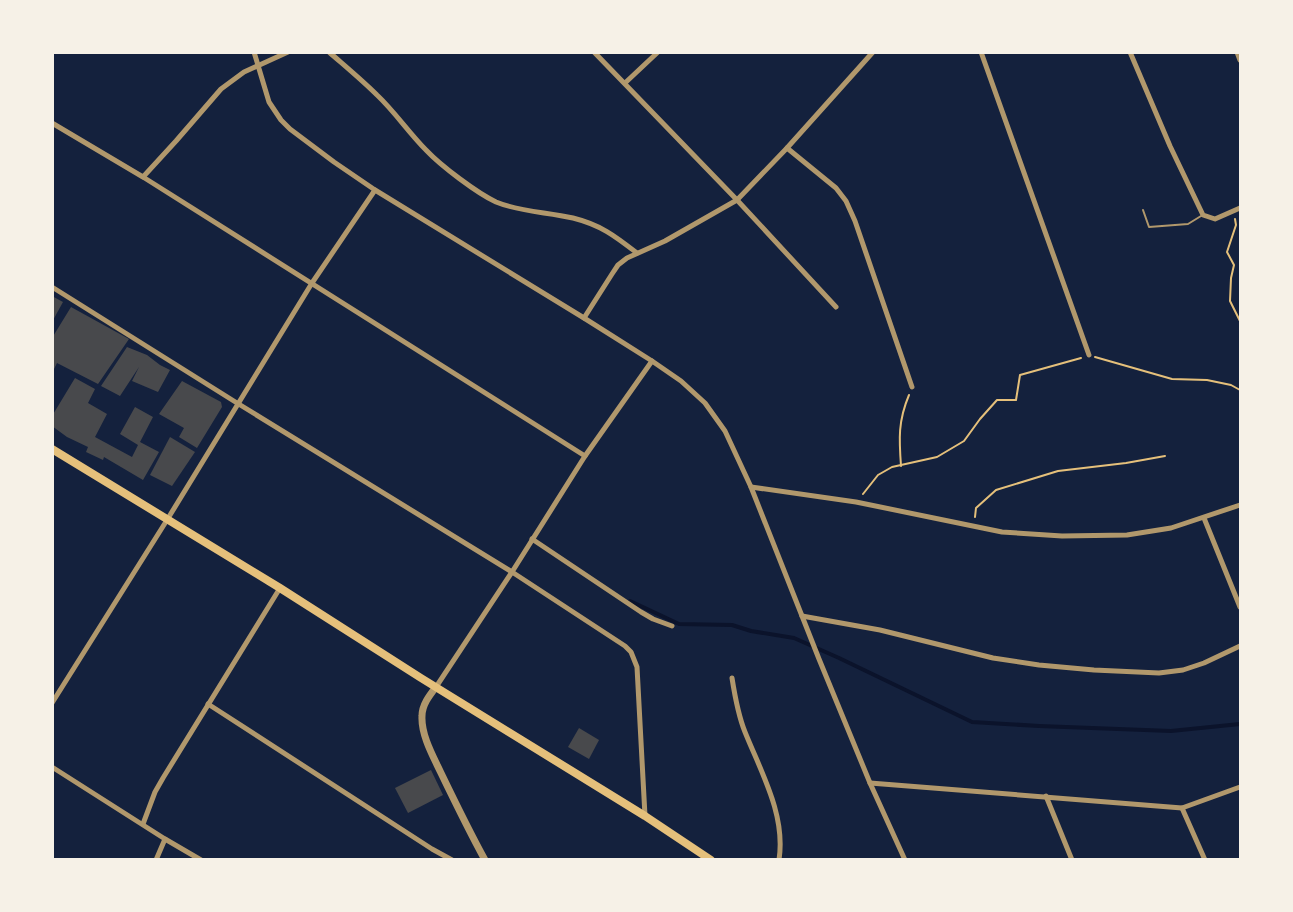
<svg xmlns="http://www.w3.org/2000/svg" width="1293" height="912" font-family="Georgia,serif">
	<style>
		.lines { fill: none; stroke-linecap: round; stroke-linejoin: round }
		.stream { stroke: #0b132b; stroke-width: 4 }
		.building { fill: #48494c }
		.path { stroke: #e5c07b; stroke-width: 2 }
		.service { stroke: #b1986c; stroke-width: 2 }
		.minor { stroke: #b1986c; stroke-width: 5 }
		.tertiary { stroke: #b1986c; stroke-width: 7 }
		.secondary { stroke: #e5c07b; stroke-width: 8 }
	</style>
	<rect width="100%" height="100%" fill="#14213d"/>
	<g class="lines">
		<path class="stream" d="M630,601L679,624L732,625L751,631L794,638L839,658L972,722L1039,726L1171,731L1240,724"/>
	</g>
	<g class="building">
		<path d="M52,296L63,302L52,322Z"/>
		<path d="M71,307L129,339L98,384L57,363L52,373V338Z"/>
		<path d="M127,347L147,355L160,365L170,370L158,392L132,381L139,367L120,396L101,386Z"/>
		<path d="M75,378L95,389L88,403L107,414L95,437L132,457L138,445L120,434L135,407L153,417L140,442L159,452L143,480L104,457L103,460L86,452L88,447L67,437L52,426V416Z"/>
		<path d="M182,381L221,402L222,407L197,448L179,437L184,428L159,414Z"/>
		<path d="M170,437L195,452L172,486L150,475Z"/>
		<path d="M579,728L599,740L589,759L568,747Z"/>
		<path d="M431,770L443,795L408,813L395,788Z"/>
	</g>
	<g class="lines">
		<g class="path">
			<path d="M1235,219L1236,225L1227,252L1234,265L1231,278L1230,301L1240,321"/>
			<path d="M1095,357L1172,379L1207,380L1231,385L1240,390"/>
			<path d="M901,466C899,439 898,421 909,395"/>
			<path d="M863,494L878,475L892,467L937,457L964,441L980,419L997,400H1016L1020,375L1081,358"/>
			<path d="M975,517L976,508L996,490L1058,471L1126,463L1165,456"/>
		</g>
		<path class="service" d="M1143,210L1149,227L1188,224L1201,216"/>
		<g class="minor">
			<path d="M254,52L269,102L281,120L290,129L334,162L375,190L584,318L652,361L681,381L705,403L725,431L751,487L819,659L870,783L905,860"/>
			<path d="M329,52C345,66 362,80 377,95C395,112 409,133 426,150C441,166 477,193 496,202C520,212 548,212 573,218C601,225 615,236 637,253"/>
			<path d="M594,52L737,200L836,307"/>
			<path d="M981,52L1089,355"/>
			<path d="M1130,52L1170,146L1203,215L1215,219L1240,208"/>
			<path d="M1237,52L1240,60"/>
			<path d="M625,83L658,52"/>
			<path d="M52,123L143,177L585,456"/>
			<path d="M787,148L836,188L846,201L855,221L912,387"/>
			<path d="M143,177L176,141L221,89L244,72L288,52"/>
			<path d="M52,287L237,403L512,572L625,646L631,652L637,667L645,816"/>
			<path d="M584,318L612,274L618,265L627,258L665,241L737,200L787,148L873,52"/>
			<path d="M751,487L856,502L1002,532L1062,536L1127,535L1171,528L1240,505"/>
			<path d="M1204,518L1240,607"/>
			<path d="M532,539L641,612L653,619L672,626"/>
			<path d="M802,616L880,630L993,658L1039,665L1094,670L1159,673L1183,670L1204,663L1240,646"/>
			<path d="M732,678C735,697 738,715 745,732C761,772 786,815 779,860"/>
			<path d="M436,687L512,572L585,456L652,361"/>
			<path d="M52,703L167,520L312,283L375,190"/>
			<path d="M208,704L432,849L452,860"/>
			<path d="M52,767L165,839L201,860"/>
			<path d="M870,783L1182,808L1240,787"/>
			<path d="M1046,796L1072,860"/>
			<path d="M1182,808L1205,860"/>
			<path d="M143,824L155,792L163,778L280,588"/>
			<path d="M156,860L165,839"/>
		</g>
		<path class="tertiary" d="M436,687C429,696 422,705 422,716C421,735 433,756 441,773C455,802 469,831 485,860"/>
		<path class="secondary" d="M52,449L280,588L421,678L645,816L711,860"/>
	</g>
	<rect width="1293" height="912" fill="none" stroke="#f6f1e7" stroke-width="108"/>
</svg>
